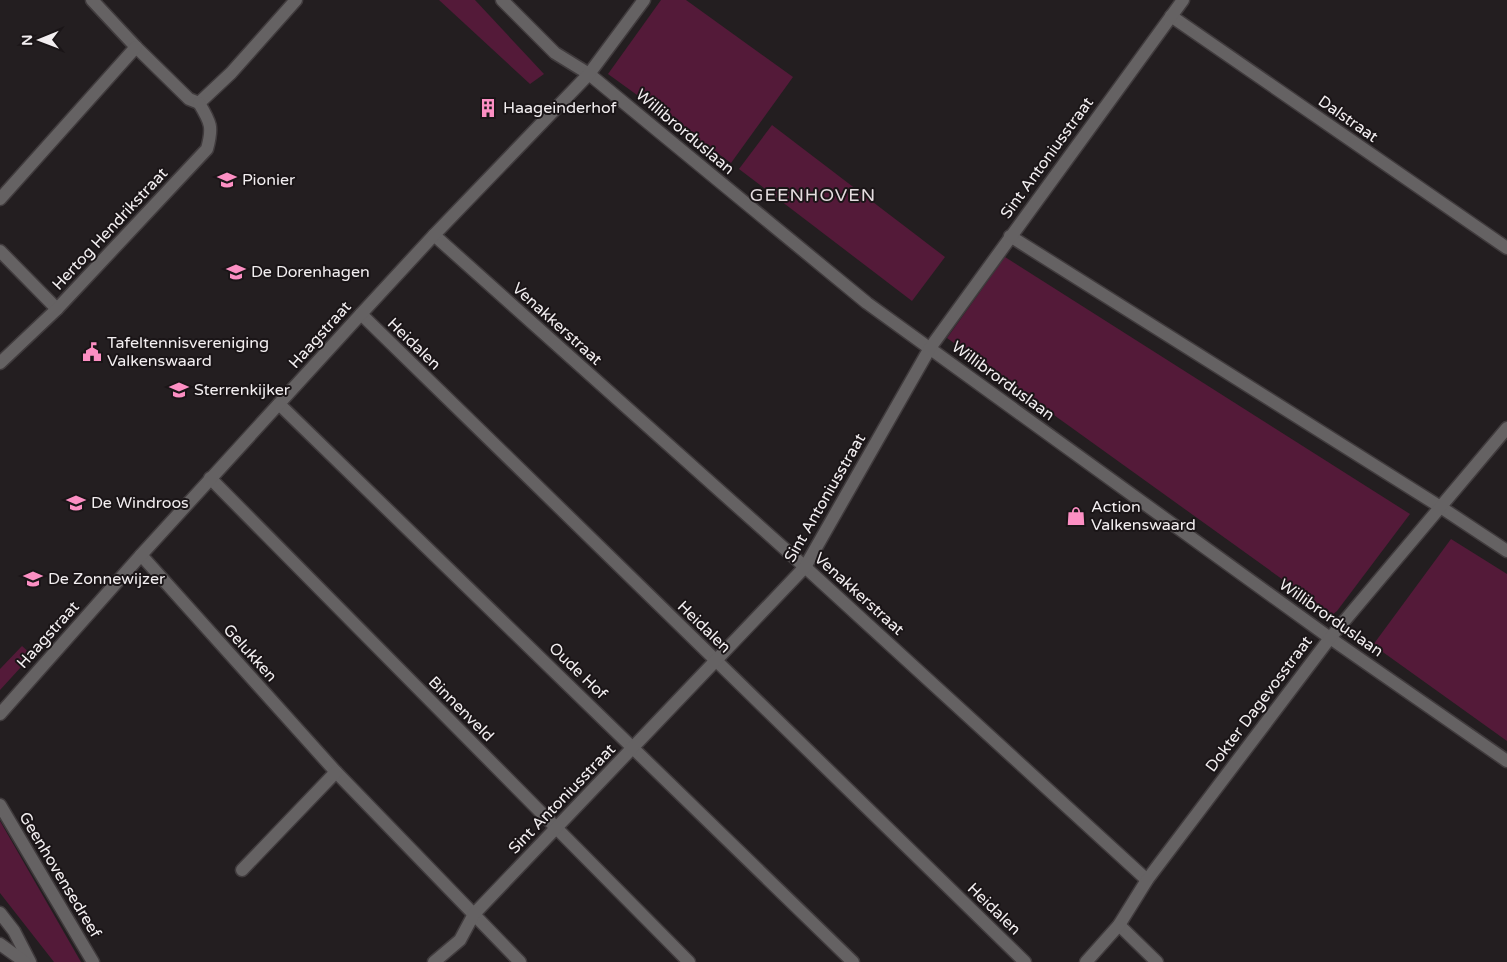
<svg xmlns="http://www.w3.org/2000/svg" width="1507" height="962" font-family="'Varela Round',sans-serif">
	<style>
		.green { fill: #541a39 }
		.lines { fill: none; stroke-linecap: round; stroke-linejoin: round }
		.minor-casing { stroke: #403b3d; stroke-width: 15 }
		.minor { stroke: #656263; stroke-width: 12 }
		.labels { text-anchor: middle; dominant-baseline: central; stroke-width: 4; stroke-linejoin: round; paint-order: stroke }
		.poi-label { font-size: 16px; fill: #f2eef0; stroke: #1a1517; text-anchor: start }
		.street-label { font-size: 16px; fill: #f2eef0; stroke: #1a1517 }
		.neighbourhood-label { font-size: 18px; letter-spacing: 1px; fill: #e5dde0; stroke: #1a1517 }
	</style>
	<rect width="100%" height="100%" fill="#231e20"/>
	<g class="green">
		<path d="M439,0H475L544,74L530,84Z"/>
		<path d="M661,0H686L793,77L731,163L608,74Z"/>
		<path d="M772,125L945,257L912,301L739,169Z"/>
		<path d="M1005,257L1410,514L1337,611L1332,615L947,338Z"/>
		<path d="M1451,539L1507,574V741L1373,645Z"/>
		<path d="M22,646L32,655L0,690V669Z"/>
		<path d="M0,821L81,962H54L0,893Z"/>
	</g>
	<g class="lines">
		<g class="minor-casing">
			<g id="minor">
				<path d="M92,0L136,47L189,99L199,103"/>
				<path d="M502,0L555,53L589,74L867,303L1330,638L1507,761"/>
				<path d="M1171,16L1507,248"/>
				<path d="M199,103L231,73L296,0"/>
				<path d="M0,199L136,47"/>
				<path d="M434,235L805,567L1147,880"/>
				<path d="M1010,236L1439,506L1507,551"/>
				<path d="M0,251L57,309"/>
				<path d="M361,314L1025,962"/>
				<path d="M0,363L57,309L207,149C213,127 211,123 199,103"/>
				<path d="M279,404L853,962"/>
				<path d="M210,478L689,962"/>
				<path d="M141,555L336,772L520,962"/>
				<path d="M0,714L141,555L361,314L434,235L589,74L644,0"/>
				<path d="M0,805L93,962"/>
				<path d="M242,870L336,772"/>
				<path d="M0,913L14,931L30,962"/>
				<path d="M1119,925L1157,962"/>
				<path d="M0,944L25,962"/>
				<path d="M434,962L460,940L474,914L805,567L930,348L1183,0"/>
				<path d="M1086,962L1119,925L1147,880L1330,638L1507,428"/>
			</g>
		</g>
		<use href="#minor" class="minor"/>
	</g>
	<defs>
		<g id="building-bare" transform="scale(1.5)"><path d="M-4-6H4V6H1V3H-1V6H-4ZM-2.5-4.3h1.7v1.8h-1.7ZM.8-4.3h1.7v1.8H.8ZM-2.5-1h1.7V.8h-1.7ZM.8-1h1.7V.8H.8Z" fill="#fc8fc3" stroke="#1a1517" stroke-width="2.5" paint-order="stroke"/></g>
		<g id="school-bare" transform="scale(1.5)"><path d="M0-5L7-2L0 1L-7-2ZM-4 1L0 2.5L4 1V4Q0 6-4 4Z" fill="#fc8fc3" stroke="#1a1517" stroke-width="2.5" paint-order="stroke"/></g>
		<g id="civic-bare" transform="scale(1.5)"><path d="M-.6-6.5H3V-4.5H.6V-3L4-1V1h2V6H-6V1h2V-1L-.6-3ZM-1.2 2.5V6h2.4V2.5Z" fill="#fc8fc3" stroke="#1a1517" stroke-width="2.5" paint-order="stroke"/></g>
		<g id="shop-bare" transform="scale(1.5)"><path d="M-5-2.5h2.3a2.7 3.5 0 0 1 5.4 0H5L5.5 6h-11ZM-1.5-2.5h3a1.5 2.3 0 0 0-3 0Z" fill="#fc8fc3" stroke="#1a1517" stroke-width="2.5" paint-order="stroke"/></g>
	</defs>
	<g fill-rule="evenodd">
		<use href="#building-bare" x="488" y="108"/>
		<use href="#school-bare" x="227" y="180"/>
		<use href="#school-bare" x="236" y="272"/>
		<use href="#civic-bare" x="92" y="352"/>
		<use href="#school-bare" x="179" y="390"/>
		<use href="#school-bare" x="76" y="503"/>
		<use href="#shop-bare" x="1076" y="516"/>
		<use href="#school-bare" x="33" y="579"/>
	</g>
	<g class="labels">
		<g class="poi-label">
			<text x="503" y="108">Haageinderhof</text>
			<text x="242" y="180">Pionier</text>
			<text x="251" y="272">De Dorenhagen</text>
			<text x="107" y="343">Tafeltennisvereniging<tspan x="107" dy="18">Valkenswaard</tspan></text>
			<text x="194" y="390">Sterrenkijker</text>
			<text x="91" y="503">De Windroos</text>
			<text x="1091" y="507">Action<tspan x="1091" dy="18">Valkenswaard</tspan></text>
			<text x="48" y="579">De Zonnewijzer</text>
		</g>
		<g class="street-label">
			<text transform="translate(1348 119) rotate(35)">Dalstraat</text>
			<text transform="translate(685 132) rotate(40)">Willibrorduslaan</text>
			<text transform="translate(1047 158) rotate(-54)">Sint Antoniusstraat</text>
			<text transform="translate(110 229) rotate(-47)">Hertog Hendrikstraat</text>
			<text transform="translate(557 324) rotate(42)">Venakkerstraat</text>
			<text transform="translate(320 335) rotate(-48)">Haagstraat</text>
			<text transform="translate(414 344) rotate(44)">Heidalen</text>
			<text transform="translate(1003 381) rotate(36)">Willibrorduslaan</text>
			<text transform="translate(825 498) rotate(-60)">Sint Antoniusstraat</text>
			<text transform="translate(859 594) rotate(42)">Venakkerstraat</text>
			<text transform="translate(1331 618) rotate(35)">Willibrorduslaan</text>
			<text transform="translate(704 627) rotate(44)">Heidalen</text>
			<text transform="translate(48 635) rotate(-48)">Haagstraat</text>
			<text transform="translate(250 653) rotate(48)">Gelukken</text>
			<text transform="translate(578 671) rotate(44)">Oude Hof</text>
			<text transform="translate(1259 704) rotate(-53)">Dokter Dagevosstraat</text>
			<text transform="translate(461 709) rotate(45)">Binnenveld</text>
			<text transform="translate(562 799) rotate(-46)">Sint Antoniusstraat</text>
			<text transform="translate(60 875) rotate(59)">Geenhovensedreef</text>
			<text transform="translate(994 909) rotate(44)">Heidalen</text>
		</g>
		<g class="neighbourhood-label">
			<text x="813" y="195">GEENHOVEN</text>
		</g>
	</g>
	<g transform="translate(40 40) rotate(269)" stroke="#1a1517" stroke-width="4" paint-order="stroke">
	<path d="M0-4L9 19L0 12L-9 19Z" fill="#f2eef0"/>
	<text y="-8" font-size="14" font-weight="bold" text-anchor="middle" fill="#f2eef0">N</text>
	</g>
</svg>
